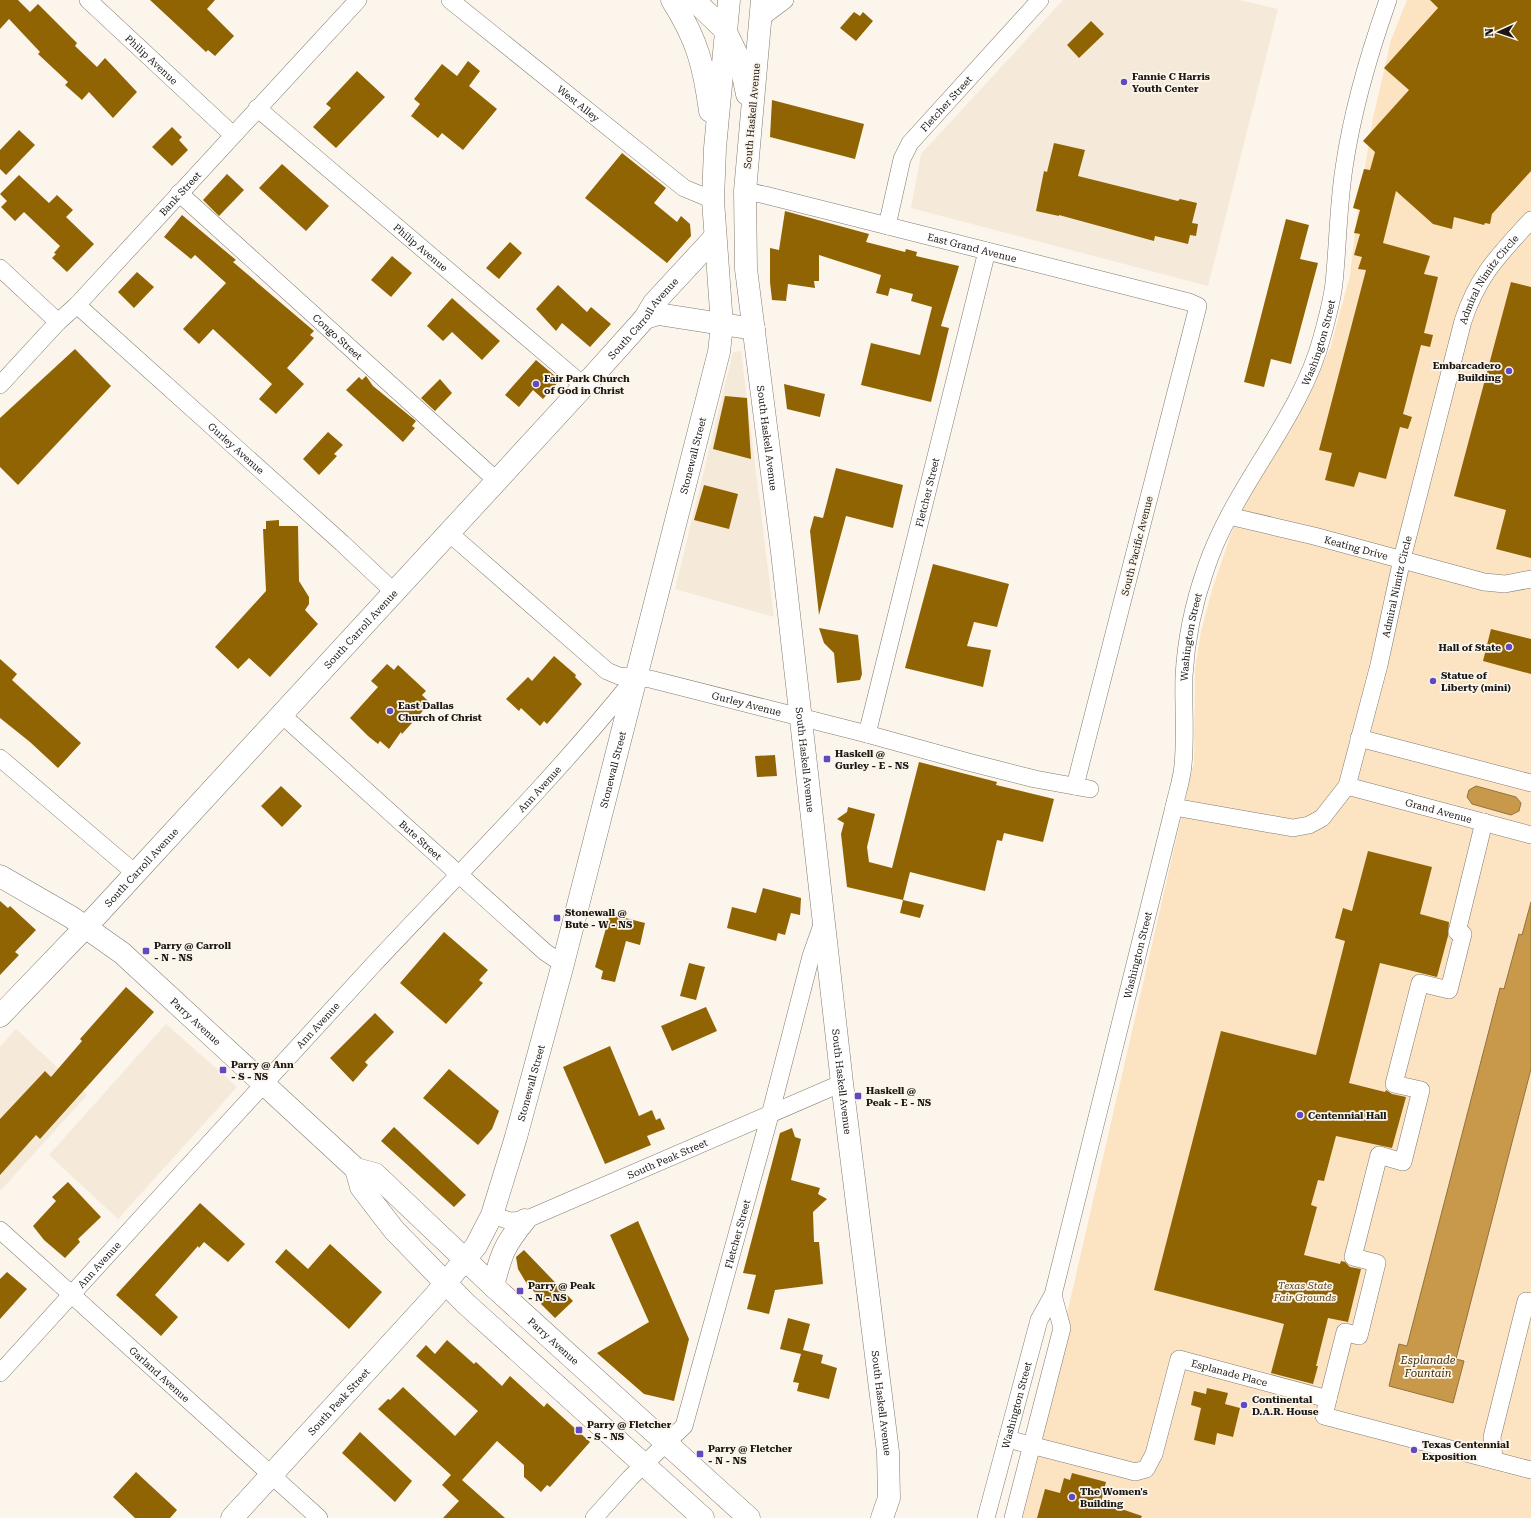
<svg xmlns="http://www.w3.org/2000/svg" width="1531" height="1518" font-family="'Roboto Serif',serif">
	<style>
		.built { fill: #f5ead9 }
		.green { fill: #fce4c2 }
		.water { fill: #c9994b; stroke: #94723a }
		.building { fill: #916403 }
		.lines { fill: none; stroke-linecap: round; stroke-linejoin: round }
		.street-casing { stroke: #807a71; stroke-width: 18 }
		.secondary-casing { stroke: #807a71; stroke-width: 23 }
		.street { stroke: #fff; stroke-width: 17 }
		.secondary { stroke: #fff; stroke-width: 22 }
		.poi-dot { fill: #6149c1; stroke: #fcf5eb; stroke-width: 1.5 }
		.labels { text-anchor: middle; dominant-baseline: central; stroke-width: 3.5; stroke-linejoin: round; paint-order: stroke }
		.street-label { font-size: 10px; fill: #1a1714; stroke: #fcf5eb }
		.poi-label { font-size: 10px; font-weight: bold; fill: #1a1714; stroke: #fcf5eb; text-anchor: start }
		.park-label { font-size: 10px; font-style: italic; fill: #574221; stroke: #fcf5eb }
		.water-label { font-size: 11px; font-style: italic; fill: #432f0c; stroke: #fcf5eb }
	</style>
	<rect width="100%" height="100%" fill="#fcf5eb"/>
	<g class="built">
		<path d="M1063,0H1239L1278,9L1208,286L911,208L921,154Z"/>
		<path d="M741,351L774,617L675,589L733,352Z"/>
		<path d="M166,1024L237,1087L118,1219L49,1155Z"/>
		<path d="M16,1029L87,1095L0,1191V1047Z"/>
	</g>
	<path class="green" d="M1407,0H1531V1518H1020L1194,762L1195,669L1201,631L1212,590L1232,531L1249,496L1285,437L1330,349L1350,275L1357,216L1373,118L1391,40Z"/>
	<g class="water">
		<path d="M1476,786L1516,797L1521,803L1519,811L1511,815L1472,804L1467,797L1469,790Z"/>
		<path d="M1531,902V1069L1456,1359L1464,1361L1453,1403L1389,1386L1399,1344L1407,1346L1500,988L1504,989L1519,934L1522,935Z"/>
	</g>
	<g class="building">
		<path d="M0,0H18L30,12L38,4L77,43L75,46L97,67L105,58L137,92L113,118L89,92L82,100L65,85L68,82L38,54L40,52L9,19L0,29Z"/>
		<path d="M150,0H215L207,9L234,36L215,56L208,50L206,52Z"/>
		<path d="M1430,0H1531V171L1492,214L1490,224L1485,223L1484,225L1454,217L1452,229L1433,224L1396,191L1383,243L1430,256L1424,274L1438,277L1424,333L1433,335L1430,347L1421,345L1403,414L1412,417L1408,429L1400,427L1386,479L1359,472L1354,487L1325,480L1332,453L1319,450L1366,270L1358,269L1362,257L1354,255L1360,234L1354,233L1360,210L1353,208L1364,169L1370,170L1375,152L1363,141L1409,90L1384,68L1438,8Z"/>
		<path d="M854,12L860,16L863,12L873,21L856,41L840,28Z"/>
		<path d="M1091,21L1104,34L1079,58L1067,45Z"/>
		<path d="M468,61L480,71L469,86L497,109L463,150L442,133L438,138L411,116L420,104L414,99L442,64L457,76Z"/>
		<path d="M357,71L385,97L336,148L313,127L331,108L326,104Z"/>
		<path d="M772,100L864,124L855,159L770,137Z"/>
		<path d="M172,127L182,137L179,140L188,150L172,166L152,147Z"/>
		<path d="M19,130L35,145L6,175L0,169V150Z"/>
		<path d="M1054,143L1085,150L1078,176L1178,201L1180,199L1197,203L1192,223L1198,224L1196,236L1190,235L1188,244L1155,236L1154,241L1059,215V216L1036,211L1044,171L1047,172Z"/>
		<path d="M622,153L666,188L654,203L677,222L681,216L690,224L691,236L667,263L585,198Z"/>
		<path d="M282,164L329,206L306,231L259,188Z"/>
		<path d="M227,174L244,190L219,216L203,200Z"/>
		<path d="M19,175L49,203L57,195L73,210L66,217L94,244L67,272L52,258L56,254L54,253L60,246L24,212L15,221L1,207L7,201L0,194Z"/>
		<path d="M785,211L869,234L866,242L905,252L906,249L917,252L916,256L959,266L941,326L949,328L931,402L861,385L871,343L920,355L932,307L911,301L913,294L890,288L888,296L876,293L881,275L819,255V281H814L815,288L788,284L786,301L772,300L770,282V248L779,250Z"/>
		<path d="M182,215L236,260L233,262L314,331L310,335L314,338L287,368L304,384L276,414L259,399L272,384L213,329L199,344L183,329L226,283L195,255L191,259L164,237Z"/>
		<path d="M1286,219L1309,225L1300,259L1318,263L1291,364L1271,359L1264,387L1244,382Z"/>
		<path d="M510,242L522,253L499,279L486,268Z"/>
		<path d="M392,256L412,273L391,297L371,280Z"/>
		<path d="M137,272L154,287L134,308L118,292Z"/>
		<path d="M1511,282L1531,287V558L1496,549L1506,510L1454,496Z"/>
		<path d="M558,285L587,312L591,307L611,324L590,347L562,323L556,331L536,309Z"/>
		<path d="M452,298L500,341L482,360L452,332L443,341L427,326Z"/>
		<path d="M75,349L111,386L18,485L0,467V418Z"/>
		<path d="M536,360L560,380L543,399L533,390L519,407L505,395Z"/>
		<path d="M366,376L373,386L416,421L412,426L415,428L403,442L346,390L359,377L362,380Z"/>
		<path d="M440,379L452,393L435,411L421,398Z"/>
		<path d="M784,384L825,394L820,417L787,409Z"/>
		<path d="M725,396L747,398L751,459L713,449Z"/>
		<path d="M328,432L343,445L334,454L337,456L319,475L303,459Z"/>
		<path d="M836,468L903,485L893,528L846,516L819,615L810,531L814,516L823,518Z"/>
		<path d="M704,485L738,494L729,529L694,520Z"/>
		<path d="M279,520V526H298L299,581L309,597V604L305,610L318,624L270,677L249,658L238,669L215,647L266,591L263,529H266V521Z"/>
		<path d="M933,564L1009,584L997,627L974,622L967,646L991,650L983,687L905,668Z"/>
		<path d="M819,628L858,635L862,674L860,680L837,683L834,653L824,643Z"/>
		<path d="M1491,629L1531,639V674L1483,661Z"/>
		<path d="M554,656L576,675L575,677L582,684L547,724L544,721L540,726L521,708L519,711L506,699L528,677L532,681Z"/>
		<path d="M0,659L17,674L12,680L81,743L58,768L30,742L0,718Z"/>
		<path d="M387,664L394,670L398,665L426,691L422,695L430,703L402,734L401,732L389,749L380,741L378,744L368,736L350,718L378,687L371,681Z"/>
		<path d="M775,755L777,776L757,777L755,756Z"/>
		<path d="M919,762L997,782L996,785L1054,799L1043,842L1004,833L1002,841L997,840L985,891L910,872L903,900L847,887L841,834L844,823L837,819L847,812L848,807L875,814L867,847L869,862L892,868Z"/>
		<path d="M281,786L302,806L282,827L261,806Z"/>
		<path d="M1368,851L1432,867L1420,914L1449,922L1448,936L1437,977L1380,963L1349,1083L1385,1092L1386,1090L1392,1094L1406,1097L1392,1148L1336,1136L1324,1181L1318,1180L1311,1205L1317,1207L1304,1255L1340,1264L1341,1261L1345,1262L1350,1267L1361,1269L1348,1322L1328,1318L1316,1366H1318L1313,1384L1271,1373L1284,1324L1154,1290L1221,1031L1316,1055L1345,941L1335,938L1343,908L1352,911Z"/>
		<path d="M763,888L801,898L800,915L791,913L785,935L778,933L776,941L727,928L732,907L756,913Z"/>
		<path d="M903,900L924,905L920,918L900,913Z"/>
		<path d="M0,901L8,908L10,906L36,930L15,952L19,955L0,975Z"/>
		<path d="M610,914L645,923L640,945L626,941L615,982L601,979L603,971L595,967Z"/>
		<path d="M444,932L488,970L479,980L483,983L446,1024L400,983Z"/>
		<path d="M689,963L705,967L696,1000L680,996Z"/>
		<path d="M126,987L154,1012L40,1139L36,1135L0,1175V1119L45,1071L51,1077L82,1041L80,1039Z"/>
		<path d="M706,1007L717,1031L672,1051L661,1026Z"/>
		<path d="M375,1013L394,1032L365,1062L368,1065L353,1082L330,1058Z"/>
		<path d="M610,1046L639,1116L652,1110L656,1120L660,1118L665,1129L647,1136L651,1145L605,1164L563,1067Z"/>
		<path d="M449,1069L499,1111L492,1129L478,1145L423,1098Z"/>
		<path d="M394,1127L466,1195L454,1207L381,1141Z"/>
		<path d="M792,1128L795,1137L801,1139L791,1180L820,1188L818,1194L827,1199L813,1212L814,1242H819L823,1284L775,1290L769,1314L747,1309L756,1275L743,1273L780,1133Z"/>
		<path d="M68,1182L101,1217L78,1239L80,1242L65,1258L44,1240L33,1226L56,1201L52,1197Z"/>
		<path d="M200,1203L245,1244L228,1262L204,1242L199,1248L198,1246L155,1295L178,1317L161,1336L116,1295Z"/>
		<path d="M638,1221L689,1339L674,1401L644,1394L597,1353L649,1322L610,1235Z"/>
		<path d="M330,1244L382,1292L349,1329L275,1262L286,1249L308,1269Z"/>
		<path d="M524,1250L573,1301L555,1318L541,1304L543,1301L527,1284L518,1269L516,1257Z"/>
		<path d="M7,1272L27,1289L0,1319V1279Z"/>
		<path d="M788,1318L810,1324L803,1350L823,1355L821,1363L837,1368L829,1399L797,1391L799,1383L793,1382L801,1354L780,1349Z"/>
		<path d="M447,1340L474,1364L476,1362L502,1386L510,1376L544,1407L547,1403L590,1442L550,1487L547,1485L541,1492L524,1477V1465L497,1441L462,1480L505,1518H443L459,1501L442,1485L451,1475L378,1409L388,1399L390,1400L403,1387L455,1436L478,1411L416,1356L426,1345L435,1354Z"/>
		<path d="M1207,1388L1228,1393L1225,1404L1240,1408L1233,1437L1217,1433L1215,1445L1194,1440L1201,1408L1191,1405L1194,1391L1206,1394Z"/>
		<path d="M360,1432L412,1481L395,1502L342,1453Z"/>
		<path d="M136,1472L177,1510L170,1518H135L113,1497Z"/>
		<path d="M1072,1473L1106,1482L1101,1502L1142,1516L1141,1518H1037L1045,1489L1060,1493L1064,1478L1070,1480Z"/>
	</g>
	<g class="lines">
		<g class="street-casing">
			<g id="street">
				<path id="s1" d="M88,0L233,135"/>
				<path id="s2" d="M450,0L684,188L713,200"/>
				<path d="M761,18L785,0"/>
				<path id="s3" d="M257,108L584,386"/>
				<path id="s4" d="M745,191L765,195L1189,302L1198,306L1075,786"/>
				<path id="s5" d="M179,193L496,480"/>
				<path id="s6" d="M887,226L902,159L910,143L1040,0"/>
				<path d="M0,268L58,322"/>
				<path id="s7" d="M77,305L342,543L394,592"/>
				<path id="s8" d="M0,385L58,322L77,305L358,0"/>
				<path id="s9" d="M1229,516L1314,536L1484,582L1505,584L1531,579"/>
				<path id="s10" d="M448,532L607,671L619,676L650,679L867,734L968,762L1035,779L1090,789"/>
				<path id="s11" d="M281,714L545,952L563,964"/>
				<path id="s12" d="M867,734L987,251"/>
				<path d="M1359,738L1531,783"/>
				<path d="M0,758L135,873"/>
				<path id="s13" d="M1347,786L1531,835"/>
				<path id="s14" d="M1174,807L1293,828L1309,825L1322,818L1347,786L1379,665L1402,559L1463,321C1478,275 1499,255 1531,220"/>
				<path id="s15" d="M492,1215L510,1221L525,1220L842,1083"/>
				<path id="s16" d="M0,1230L319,1518"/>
				<path id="s17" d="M0,1373C124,1237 248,1100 373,965C461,871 553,780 634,679"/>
				<path d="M1328,1399L1345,1332L1359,1336L1377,1263L1353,1257L1379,1155L1403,1162L1421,1090L1394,1084L1420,983L1449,990L1463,934L1457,932L1484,822"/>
				<path id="s18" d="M1007,1439L1124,1469L1135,1472L1146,1469L1154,1454L1179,1359L1328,1399L1324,1416L1531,1470"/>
				<path d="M1494,1460L1492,1437L1526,1301L1531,1302"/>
				<path id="s19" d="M594,1518L630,1478L684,1426L770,1115L811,956L823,922"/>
				<path id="s20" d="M986,1518L1039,1320L1053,1295L1174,807C1177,793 1182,779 1183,765C1186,735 1183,705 1184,676C1186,640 1194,602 1206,568C1233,487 1301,418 1322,337C1327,319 1332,301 1334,283C1338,245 1338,207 1344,168C1352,112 1369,54 1388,0"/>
				<path d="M1013,1518L1062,1328L1053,1295"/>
			</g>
		</g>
		<g class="secondary-casing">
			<g id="secondary">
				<path d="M672,0C697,39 704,66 710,111"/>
				<path d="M694,0L725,30L740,61L747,94"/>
				<path id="s21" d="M762,0L745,191L746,269L782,552L842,1083L888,1452L889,1498L882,1518"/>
				<path d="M645,318L658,314L754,329"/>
				<path id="s22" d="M0,876L71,917L122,953L356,1169L375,1174L493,1286L749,1518"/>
				<path id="s23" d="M0,1016L98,914L584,386L645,318L654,303L715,237"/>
				<path d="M356,1169L361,1187L394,1230L465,1303L703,1518"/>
				<path d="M493,1286C501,1255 504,1245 525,1220"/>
				<path id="s24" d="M232,1518L433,1298L476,1246L492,1215L516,1137L563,964L719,352L722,325L713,200L715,148L729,0"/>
			</g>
		</g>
		<use href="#street" class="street"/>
		<use href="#secondary" class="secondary"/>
	</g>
	<g class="poi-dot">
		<circle cx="1124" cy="82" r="4"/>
		<circle cx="1509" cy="371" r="4"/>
		<circle cx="536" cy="384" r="4"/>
		<circle cx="1509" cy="647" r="4"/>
		<circle cx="1433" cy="681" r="4"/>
		<circle cx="390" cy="711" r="4"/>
		<rect x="823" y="755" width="8" height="8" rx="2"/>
		<rect x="553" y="914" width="8" height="8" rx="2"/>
		<rect x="142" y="947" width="8" height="8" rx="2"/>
		<rect x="219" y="1066" width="8" height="8" rx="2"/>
		<rect x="854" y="1092" width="8" height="8" rx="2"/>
		<circle cx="1300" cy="1115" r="4"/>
		<rect x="516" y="1287" width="8" height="8" rx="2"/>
		<circle cx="1244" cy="1405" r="4"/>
		<rect x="575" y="1426" width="8" height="8" rx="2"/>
		<circle cx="1414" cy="1450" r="4"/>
		<rect x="696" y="1450" width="8" height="8" rx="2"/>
		<circle cx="1072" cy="1497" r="4"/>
	</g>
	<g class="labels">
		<g class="street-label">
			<text stroke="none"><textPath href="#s1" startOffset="87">Philip Avenue</textPath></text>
			<text stroke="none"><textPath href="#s2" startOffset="165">West Alley</textPath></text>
			<text stroke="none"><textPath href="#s6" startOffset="140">Fletcher Street</textPath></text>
			<text transform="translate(752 116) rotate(-85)">South Haskell Avenue</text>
			<text stroke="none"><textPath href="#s8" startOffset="263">Bank Street</textPath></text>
			<text stroke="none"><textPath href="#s3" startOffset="215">Philip Avenue</textPath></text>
			<text stroke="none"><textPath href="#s4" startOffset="234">East Grand Avenue</textPath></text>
			<text stroke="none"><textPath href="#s14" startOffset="721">Admiral Nimitz Circle</textPath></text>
			<text stroke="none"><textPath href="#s23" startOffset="949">South Carroll Avenue</textPath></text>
			<text stroke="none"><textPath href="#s5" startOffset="214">Congo Street</textPath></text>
			<text stroke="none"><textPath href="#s20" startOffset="1232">Washington Street</textPath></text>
			<text stroke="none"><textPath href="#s21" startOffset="440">South Haskell Avenue</textPath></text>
			<text stroke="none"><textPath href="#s7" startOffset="214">Gurley Avenue</textPath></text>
			<text stroke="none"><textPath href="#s24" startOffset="1186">Stonewall Street</textPath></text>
			<text stroke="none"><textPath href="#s12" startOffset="249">Fletcher Street</textPath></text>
			<text transform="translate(1137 546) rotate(-76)">South Pacific Avenue</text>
			<text stroke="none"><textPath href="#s9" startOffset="131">Keating Drive</textPath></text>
			<text stroke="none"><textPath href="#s14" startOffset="398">Admiral Nimitz Circle</textPath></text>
			<text stroke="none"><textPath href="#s23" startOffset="529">South Carroll Avenue</textPath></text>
			<text stroke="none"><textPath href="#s20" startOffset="908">Washington Street</textPath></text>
			<text stroke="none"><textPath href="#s10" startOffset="355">Gurley Avenue</textPath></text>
			<text stroke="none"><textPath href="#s21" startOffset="764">South Haskell Avenue</textPath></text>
			<text stroke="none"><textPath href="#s24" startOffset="862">Stonewall Street</textPath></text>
			<text stroke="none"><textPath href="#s17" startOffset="795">Ann Avenue</textPath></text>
			<text stroke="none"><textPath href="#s13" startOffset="95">Grand Avenue</textPath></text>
			<text stroke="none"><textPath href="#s11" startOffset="188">Bute Street</textPath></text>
			<text stroke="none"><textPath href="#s23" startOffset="205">South Carroll Avenue</textPath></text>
			<text stroke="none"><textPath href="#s20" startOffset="584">Washington Street</textPath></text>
			<text stroke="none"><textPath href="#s22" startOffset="245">Parry Avenue</textPath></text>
			<text stroke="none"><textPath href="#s17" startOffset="471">Ann Avenue</textPath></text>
			<text stroke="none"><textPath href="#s21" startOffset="1088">South Haskell Avenue</textPath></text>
			<text stroke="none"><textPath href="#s24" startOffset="538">Stonewall Street</textPath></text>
			<text stroke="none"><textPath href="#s15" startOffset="189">South Peak Street</textPath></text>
			<text stroke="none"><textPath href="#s19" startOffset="328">Fletcher Street</textPath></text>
			<text stroke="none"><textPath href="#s17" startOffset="147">Ann Avenue</textPath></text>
			<text stroke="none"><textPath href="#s22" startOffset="727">Parry Avenue</textPath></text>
			<text stroke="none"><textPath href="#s18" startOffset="311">Esplanade Place</textPath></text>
			<text stroke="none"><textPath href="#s16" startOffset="215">Garland Avenue</textPath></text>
			<text stroke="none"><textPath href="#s24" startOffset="158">South Peak Street</textPath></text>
			<text stroke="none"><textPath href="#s21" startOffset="1412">South Haskell Avenue</textPath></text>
			<text stroke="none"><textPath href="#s20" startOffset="117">Washington Street</textPath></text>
		</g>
		<g class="poi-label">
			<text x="1132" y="76">Fannie C Harris<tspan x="1132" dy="12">Youth Center</tspan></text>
			<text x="1501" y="365" text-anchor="end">Embarcadero<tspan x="1501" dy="12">Building</tspan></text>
			<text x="544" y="378">Fair Park Church<tspan x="544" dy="12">of God in Christ</tspan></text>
			<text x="1501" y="647" text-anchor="end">Hall of State</text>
			<text x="1441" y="675">Statue of<tspan x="1441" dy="12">Liberty (mini)</tspan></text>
			<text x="398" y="705">East Dallas<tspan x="398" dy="12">Church of Christ</tspan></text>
			<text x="835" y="753">Haskell @<tspan x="835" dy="12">Gurley - E - NS</tspan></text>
			<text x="565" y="912">Stonewall @<tspan x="565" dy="12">Bute - W - NS</tspan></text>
			<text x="154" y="945">Parry @ Carroll<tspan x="154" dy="12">- N - NS</tspan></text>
			<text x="231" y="1064">Parry @ Ann<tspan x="231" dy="12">- S - NS</tspan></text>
			<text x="866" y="1090">Haskell @<tspan x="866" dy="12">Peak - E - NS</tspan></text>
			<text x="1308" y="1115">Centennial Hall</text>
			<text x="528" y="1285">Parry @ Peak<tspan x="528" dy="12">- N - NS</tspan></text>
			<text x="1252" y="1399">Continental<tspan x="1252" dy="12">D.A.R. House</tspan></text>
			<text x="587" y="1424">Parry @ Fletcher<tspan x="587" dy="12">- S - NS</tspan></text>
			<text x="1422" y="1444">Texas Centennial<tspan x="1422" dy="12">Exposition</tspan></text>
			<text x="708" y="1448">Parry @ Fletcher<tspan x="708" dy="12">- N - NS</tspan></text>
			<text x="1080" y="1491">The Women's<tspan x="1080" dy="12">Building</tspan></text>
		</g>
		<g class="park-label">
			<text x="1305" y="1285">Texas State<tspan x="1305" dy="12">Fair Grounds</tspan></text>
		</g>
		<g class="water-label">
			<text x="1428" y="1360">Esplanade<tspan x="1428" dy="13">Fountain</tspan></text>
		</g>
	</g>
	<g transform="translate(1499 32) rotate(267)" stroke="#fcf5eb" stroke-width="3" paint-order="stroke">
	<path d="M0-3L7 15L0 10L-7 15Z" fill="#1a1714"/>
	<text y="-6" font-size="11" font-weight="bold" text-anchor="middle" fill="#1a1714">N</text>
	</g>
</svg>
